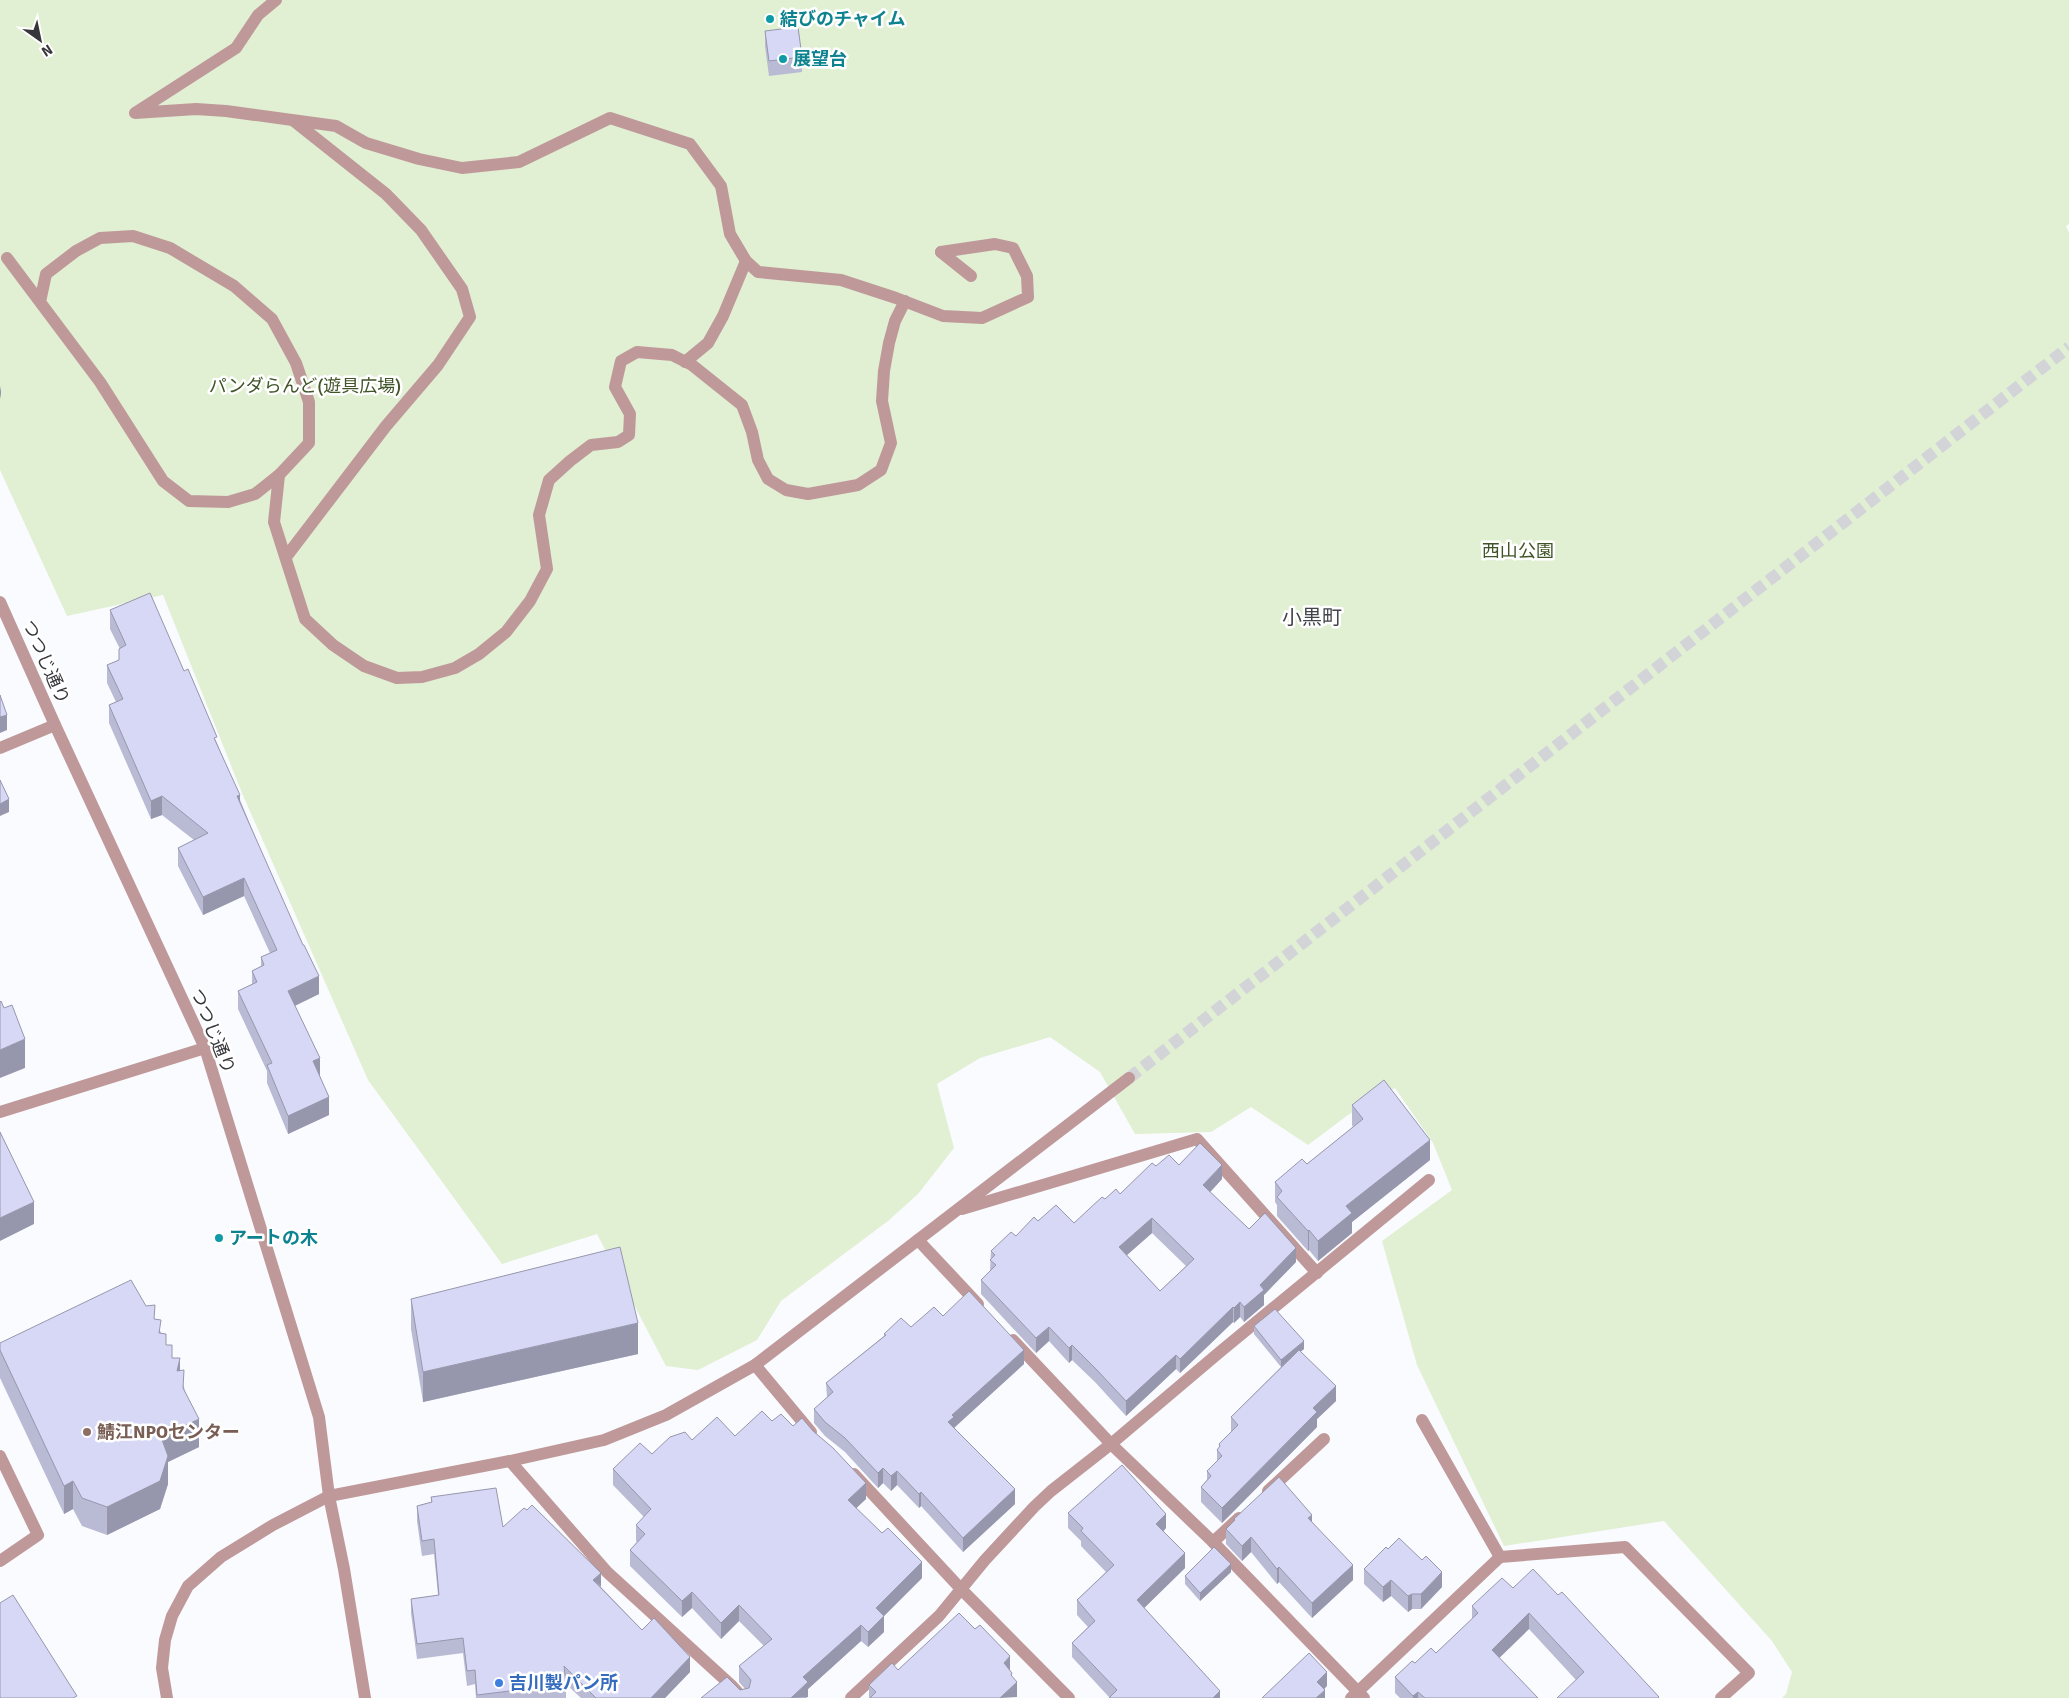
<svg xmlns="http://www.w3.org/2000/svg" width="2069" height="1698" font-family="Signika,'Noto Sans JP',sans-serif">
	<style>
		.green { fill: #e1efd3 }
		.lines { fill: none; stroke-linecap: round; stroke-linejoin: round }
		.minor-tunnel { stroke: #d3d4d8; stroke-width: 12; stroke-dasharray: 12 6; stroke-linecap: butt }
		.minor { stroke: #bf9999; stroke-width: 12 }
		.wall { fill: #b9bad4; fill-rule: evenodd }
		.shaded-wall { fill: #9697ac }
		.building { fill: #d7d8f6; stroke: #9697ac; fill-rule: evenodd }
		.culture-dot { fill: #0f9aa8; stroke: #fff; stroke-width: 2 }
		.education-dot { fill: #8d6e63; stroke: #fff; stroke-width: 2 }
		.shop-dot { fill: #3f7fe0; stroke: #fff; stroke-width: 2 }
		.labels { text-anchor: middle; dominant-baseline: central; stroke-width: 5; stroke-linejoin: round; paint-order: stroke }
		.culture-label { font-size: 18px; font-weight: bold; fill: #0d838f; stroke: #fff; text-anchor: start }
		.park-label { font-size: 18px; fill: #405428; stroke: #fff }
		.street-label { font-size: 18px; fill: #37373b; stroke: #fff }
		.education-label { font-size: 18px; font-weight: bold; fill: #785e54; stroke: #fff; text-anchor: start }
		.shop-label { font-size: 18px; font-weight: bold; fill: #366cbe; stroke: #fff; text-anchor: start }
		.quarter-label { font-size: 20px; fill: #42434b; stroke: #fff }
	</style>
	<rect width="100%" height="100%" fill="#fafbff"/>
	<path class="green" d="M0,0H2069V224L2066,226L2069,233V1698H1782L1786,1694L1792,1672L1772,1641L1664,1521L1504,1546L1417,1365L1382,1241L1452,1190L1433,1143L1395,1088L1348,1115L1308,1145L1251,1107L1211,1132L1135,1134L1100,1072L1050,1037L980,1058L937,1084L954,1148L918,1194L888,1221L781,1301L757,1340L698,1370L666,1366L597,1234L502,1264L368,1080L242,793L163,595L67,616L0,470Z"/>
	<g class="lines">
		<path class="minor-tunnel" d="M1129,1078L2069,347"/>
		<g class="minor">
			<path d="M276,0L258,15L236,48L135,113L196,109L226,111L336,126L366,143L419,159L462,168L519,162L610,118L690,144L721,186L730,234L746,261L758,272L841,280L896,298L943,316L982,318L1028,297L1027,276L1013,248L995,244L941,252"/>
			<path d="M941,252L971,276"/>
			<path d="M7,258L100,382L163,481L189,501L228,502L255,494L279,475L309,443V402L296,363L272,319L234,286L170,248L133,236L100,238L76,251L46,274L40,302"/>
			<path d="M685,362L708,343L723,316L746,261"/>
			<path d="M279,475L274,522L305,619L333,645L364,666L397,678L422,677L455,668L479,654L506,632L530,601L547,569L539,515L549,480L570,461L591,445L618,442L629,435L630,414L615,387L621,361L637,352L672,355L692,365L742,405L752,432L758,460L768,479L786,490L808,494L858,485L881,470L891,443L882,401L884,371L889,343L895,321L905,301"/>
			<path d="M286,557L386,426L438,365L470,317L462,289L421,230L386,194L294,121"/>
			<path d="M0,602L55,725L205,1048L319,1417L329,1496L344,1569L365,1698"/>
			<path d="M0,748L55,725"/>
			<path d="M0,1112L205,1048"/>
			<path d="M962,1209L1197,1139L1317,1273"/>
			<path d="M918,1240L978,1304"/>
			<path d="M1013,1340L1111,1444L1213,1542L1364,1698"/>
			<path d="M755,1365L811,1432"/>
			<path d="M1422,1420L1500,1557L1625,1547L1749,1673L1721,1698"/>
			<path d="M0,1456L38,1535L0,1561"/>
			<path d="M510,1461L607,1572L732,1686L743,1698"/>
			<path d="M854,1474L961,1589L1069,1698"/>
			<path d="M1268,1491L1324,1439"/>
			<path d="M1213,1542L1239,1518"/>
			<path d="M167,1698L162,1668L165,1640L172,1616L188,1586L221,1557L273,1525L329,1496L510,1461L604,1440L666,1415L755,1365L1129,1078"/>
			<path d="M851,1698L939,1616L985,1560L1034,1507L1051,1491L1111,1444L1221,1351L1429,1180"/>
			<path d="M1351,1698L1500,1557"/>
		</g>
	</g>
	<g class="wall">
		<path d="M765,31L802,57V72L769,76L765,46Z"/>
		<path d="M110,610L184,671L217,743L319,994L295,1006L320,1076L329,1115L288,1134L267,1083V1071L238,1009V991L252,984V971L261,966V957L270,953L244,896L203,915L178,866V848L194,840L162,815L151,819L109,723V705L116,702L107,683V665L119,660L120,649L110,629Z"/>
		<path d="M1352,1105L1430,1160L1352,1222V1233L1318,1261L1309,1250L1308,1251L1277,1216V1205L1275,1202V1182L1307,1164L1353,1127L1352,1125Z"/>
		<path d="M1179,1165L1222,1179L1210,1192L1249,1229L1296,1262L1264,1295V1305L1244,1322L1240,1317L1234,1323L1233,1322L1180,1373L1176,1369L1126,1416L1095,1382L1072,1360L1069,1363L1049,1341L1036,1353L981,1294V1280L990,1271L991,1251L1016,1236L1038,1221L1074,1223L1105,1199L1120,1194L1156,1166ZM1152,1233L1186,1266L1160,1291L1127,1255Z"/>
		<path d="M411,1299L638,1354L423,1402L411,1329Z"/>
		<path d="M943,1316L1024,1364L954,1427L1015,1504L963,1552L921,1506L919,1508L897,1485L891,1491L883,1483L878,1488L845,1452L825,1436L814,1423V1409L827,1398L826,1383L884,1336V1334L911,1327Z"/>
		<path d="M155,1319L172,1358L180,1371L199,1447L168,1462V1484L160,1509L107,1535L82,1526L73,1509L64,1514L0,1378V1343Z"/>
		<path d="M1254,1326L1304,1349L1300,1352L1336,1401L1317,1419V1427L1222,1523L1201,1502V1487L1207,1480V1471L1217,1461V1450L1219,1448V1444L1231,1432V1417L1281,1367L1254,1334Z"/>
		<path d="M772,1421L866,1499L856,1508L922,1578L884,1616V1632L868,1647L861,1641L808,1689L807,1698H701L745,1689L739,1682V1666L764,1646L739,1621L721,1639L692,1608L682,1617L630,1566V1550L637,1542L636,1541V1525L644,1517L613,1485V1469L692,1440L735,1436Z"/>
		<path d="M431,1497L503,1527L601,1587L642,1630L690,1672L665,1698H581L566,1684V1698H476L475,1684L467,1686L463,1653L417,1659L411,1613V1599L438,1595L434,1554L422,1556L417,1521V1506L431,1502Z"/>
		<path d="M1068,1513L1166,1528L1163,1532L1185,1568L1144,1608L1220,1698L1109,1697L1072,1657V1643L1088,1627L1077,1615V1600L1106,1572L1081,1546V1541L1068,1528Z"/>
		<path d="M1234,1519L1312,1522L1353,1580L1312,1618L1279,1582L1277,1584L1251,1552L1242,1561L1226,1544V1529L1234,1522Z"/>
		<path d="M1364,1569L1442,1587L1421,1609H1412L1408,1612L1391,1596L1383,1602L1364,1584Z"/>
		<path d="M1231,1572L1200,1601L1185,1584V1576Z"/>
		<path d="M1513,1588L1659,1698L1576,1680L1529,1629L1499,1658L1538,1698H1400L1395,1693V1677L1415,1663L1436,1653L1472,1619V1606Z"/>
		<path d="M898,1670L1010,1671L1017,1697L869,1698V1685Z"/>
	</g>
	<g class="shaded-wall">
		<path d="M1,386V394L0,399V391Z"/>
		<path d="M7,715V730L0,733V717Z"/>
		<path d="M240,795V813L237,796Z"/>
		<path d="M162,796V815L151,819V801Z"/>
		<path d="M9,799V812L0,816V804Z"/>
		<path d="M244,878V896L203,915V897Z"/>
		<path d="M319,976V994L288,1009V991Z"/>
		<path d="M25,1039V1068L0,1078V1050Z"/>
		<path d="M320,1058V1077L313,1061Z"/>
		<path d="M329,1097V1115L288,1134V1116Z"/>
		<path d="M1430,1140V1160L1352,1222V1233L1318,1261V1241L1346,1206Z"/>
		<path d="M1222,1165V1179L1203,1200V1185Z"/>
		<path d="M34,1202V1224L0,1241V1218Z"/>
		<path d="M1152,1218V1233L1119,1262V1247Z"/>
		<path d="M1309,1230V1250L1308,1251V1231Z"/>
		<path d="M1296,1248V1262L1264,1295V1305L1244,1322V1307L1260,1285Z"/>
		<path d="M1240,1302V1317L1234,1323V1308Z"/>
		<path d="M1233,1307V1322L1180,1373V1359Z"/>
		<path d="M638,1323V1354L423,1402V1372Z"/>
		<path d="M1049,1327V1341L1036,1353V1338Z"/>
		<path d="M1304,1341V1349L1281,1367V1360Z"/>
		<path d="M1072,1345V1360L1069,1363V1348Z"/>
		<path d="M1024,1350V1364L954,1428L948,1422L952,1415Z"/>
		<path d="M1176,1355V1369L1126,1416V1401Z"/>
		<path d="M180,1358V1387L177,1371Z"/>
		<path d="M1336,1386V1401L1317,1419V1427L1222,1523V1508L1313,1408Z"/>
		<path d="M199,1419V1447L168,1462V1484L160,1509L107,1535V1507L161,1437Z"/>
		<path d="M883,1468V1483L878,1488V1473Z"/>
		<path d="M897,1471V1485L891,1491V1476Z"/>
		<path d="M73,1481V1509L64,1514V1486Z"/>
		<path d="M866,1483V1499L848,1516V1500Z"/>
		<path d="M1015,1489V1504L963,1552V1538Z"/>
		<path d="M921,1492V1506L919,1508V1494Z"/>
		<path d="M1166,1514V1528L1156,1539V1524Z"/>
		<path d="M1312,1515V1530L1308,1518Z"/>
		<path d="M1251,1537V1552L1242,1561V1546Z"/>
		<path d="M1185,1553V1568L1137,1615V1600Z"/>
		<path d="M922,1562V1578L876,1624V1608Z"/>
		<path d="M1231,1564V1572L1200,1601V1593Z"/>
		<path d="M1353,1565V1580L1312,1618V1603Z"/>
		<path d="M1279,1567V1582L1277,1584V1569Z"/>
		<path d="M1442,1572V1587L1421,1609V1594Z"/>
		<path d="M601,1573V1587L593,1580Z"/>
		<path d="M1391,1580V1596L1383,1602V1587Z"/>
		<path d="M692,1592V1608L682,1617V1601Z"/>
		<path d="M1412,1594V1609L1408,1612V1596Z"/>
		<path d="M739,1605V1621L721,1639V1623Z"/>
		<path d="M1529,1613V1629L1492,1665V1650Z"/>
		<path d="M884,1616V1632L868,1647V1632Z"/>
		<path d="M861,1625V1641L808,1689V1697L791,1698L803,1677Z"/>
		<path d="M1010,1656V1672L1004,1663Z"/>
		<path d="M690,1657V1672L665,1698H651Z"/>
		<path d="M1327,1672V1686L1317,1697V1682Z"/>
		<path d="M1012,1673V1687L1017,1682V1697L1000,1698Z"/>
		<path d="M1325,1690V1698H1316Z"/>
		<path d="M1220,1691V1698H1213Z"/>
		<path d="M1418,1692V1698H1413V1696Z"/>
	</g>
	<g class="building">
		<path d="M798,27L802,57L769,61L765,31Z"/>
		<path d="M150,593L184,671L188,669L217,737L214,738L240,795L237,796L303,945H304L319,976L288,991L320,1058L313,1061L329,1097L288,1116L267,1065L272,1063L238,991L257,982L252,971L264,965L261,957L277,950L244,878L203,897L178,848L208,833L162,796L151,801L109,705L123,699L107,665L119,660V649L126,645L110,610Z"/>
		<path d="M0,695L7,715L0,717Z"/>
		<path d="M0,780L9,799L0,804Z"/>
		<path d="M1,1001L4,1008L12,1005L25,1039L0,1050V1002Z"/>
		<path d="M1384,1080L1430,1140L1346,1206L1352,1213L1318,1241L1309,1230L1308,1231L1277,1197L1282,1191L1275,1182L1302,1159L1307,1164L1363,1119L1352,1105Z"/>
		<path d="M0,1132L34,1202L0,1218Z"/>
		<path d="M1200,1143L1222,1165L1203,1185L1249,1229L1265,1213L1296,1248L1260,1285L1264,1290L1244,1307L1240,1302L1234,1308L1233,1307L1180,1359L1176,1355L1126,1401L1095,1368L1072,1345L1069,1348L1049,1327L1036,1338L981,1280L996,1265L990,1260L995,1255L991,1251L1011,1232L1016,1236L1034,1217L1038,1221L1056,1205L1074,1223L1102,1197L1105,1199L1116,1189L1120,1194L1152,1163L1156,1166L1169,1155L1179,1165ZM1152,1218L1194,1259L1160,1291L1119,1247Z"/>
		<path d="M620,1247L638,1323L423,1372L411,1299Z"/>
		<path d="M131,1280L146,1306L155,1305L154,1319L161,1320L159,1333L166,1334V1345H172V1358H180L177,1371L184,1370L183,1388L199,1419L161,1437L168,1456L160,1481L107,1507L82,1498L73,1481L64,1486L0,1350V1343Z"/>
		<path d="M969,1291L1024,1350L952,1415L954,1417L948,1422L1015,1489L963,1538L921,1492L919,1494L897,1471L891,1476L883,1468L878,1473L845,1438L825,1422L814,1409L833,1392L826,1383L886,1335L884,1334L901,1318L911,1327L934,1307L943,1316Z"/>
		<path d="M1275,1309L1304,1341L1281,1360L1254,1326Z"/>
		<path d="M1299,1350L1336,1386L1313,1408L1317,1412L1222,1508L1201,1487L1211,1476L1207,1471L1222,1456L1217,1450L1220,1446L1219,1444L1238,1425L1231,1417Z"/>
		<path d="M762,1411L772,1421L781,1414L793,1426L802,1418L813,1431L833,1448L866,1483L848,1500L882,1533L888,1528L922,1562L876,1608L884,1616L868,1632L861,1625L803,1677L808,1682L791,1698H701L727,1677L740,1690L749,1688L751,1680L739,1666L772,1639L739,1605L721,1623L692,1592L682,1601L630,1550L645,1534L636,1525L651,1509L613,1469L640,1443L652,1454L670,1437L685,1432L692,1440L717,1417L735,1436Z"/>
		<path d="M1122,1465L1166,1514L1156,1524L1185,1553L1137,1600L1220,1691L1213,1698H1109L1117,1690L1072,1643L1095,1621L1077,1600L1114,1565L1081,1531L1083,1528L1068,1513Z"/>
		<path d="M1279,1477L1312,1515L1308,1518L1353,1565L1312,1603L1279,1567L1277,1569L1251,1537L1242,1546L1226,1529L1235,1520L1234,1519Z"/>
		<path d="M496,1488L503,1527L524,1508L527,1510L532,1505L601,1573L593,1580L642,1630L654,1618L690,1657L651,1698H596L564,1666L566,1684L477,1695L475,1670L467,1671L463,1638L417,1644L411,1599L439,1595L434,1539L422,1541L417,1506L432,1502L431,1497Z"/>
		<path d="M1399,1538L1422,1560L1426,1556L1442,1572L1421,1594H1412L1408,1596L1391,1580L1383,1587L1364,1569L1386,1547L1388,1549Z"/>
		<path d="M1214,1547L1231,1564L1200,1593L1185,1576Z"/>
		<path d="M1533,1569L1558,1595L1562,1592L1659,1697L1658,1698H1557L1584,1672L1529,1613L1492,1650L1538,1698H1425L1418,1692L1413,1696L1395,1677L1412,1661L1415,1663L1431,1648L1436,1653L1478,1613L1472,1606L1502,1578L1513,1588Z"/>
		<path d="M13,1595L77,1696L73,1698H0V1603Z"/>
		<path d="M959,1613L975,1629L980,1625L1010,1656L1004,1663L1012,1673L1011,1675L1017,1682L1000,1698H870L876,1692L869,1685L892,1663L898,1670Z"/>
		<path d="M1309,1653L1327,1672L1317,1682L1325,1690L1316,1698H1262Z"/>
	</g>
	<g class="culture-dot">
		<circle cx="770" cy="19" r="5"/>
		<circle cx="783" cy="59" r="5"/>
		<circle cx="219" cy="1238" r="5"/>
	</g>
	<circle class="education-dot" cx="87" cy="1432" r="5"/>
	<circle class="shop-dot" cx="499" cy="1683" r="5"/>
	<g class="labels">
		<g class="culture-label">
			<text x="780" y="19">結びのチャイム</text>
			<text x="793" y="59">展望台</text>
			<text x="229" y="1238">アートの木</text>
		</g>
		<g class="park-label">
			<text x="305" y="386">パンダらんど(遊具広場)</text>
			<text x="1518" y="551">西山公園</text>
		</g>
		<g class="street-label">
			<text transform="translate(46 662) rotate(66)">つつじ通り</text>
			<text transform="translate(213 1031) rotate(68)">つつじ通り</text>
		</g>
		<g class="education-label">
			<text x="97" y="1432">鯖江NPOセンター</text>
		</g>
		<g class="shop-label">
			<text x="509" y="1683">吉川製パン所</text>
		</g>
		<g class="quarter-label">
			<text x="1312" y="617">小黒町</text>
		</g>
	</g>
	<g transform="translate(40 40) rotate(147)" stroke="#ffffff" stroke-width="4" paint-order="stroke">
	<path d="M0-4L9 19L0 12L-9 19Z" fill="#37373b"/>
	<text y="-8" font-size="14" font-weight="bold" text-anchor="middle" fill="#37373b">N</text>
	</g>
</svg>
